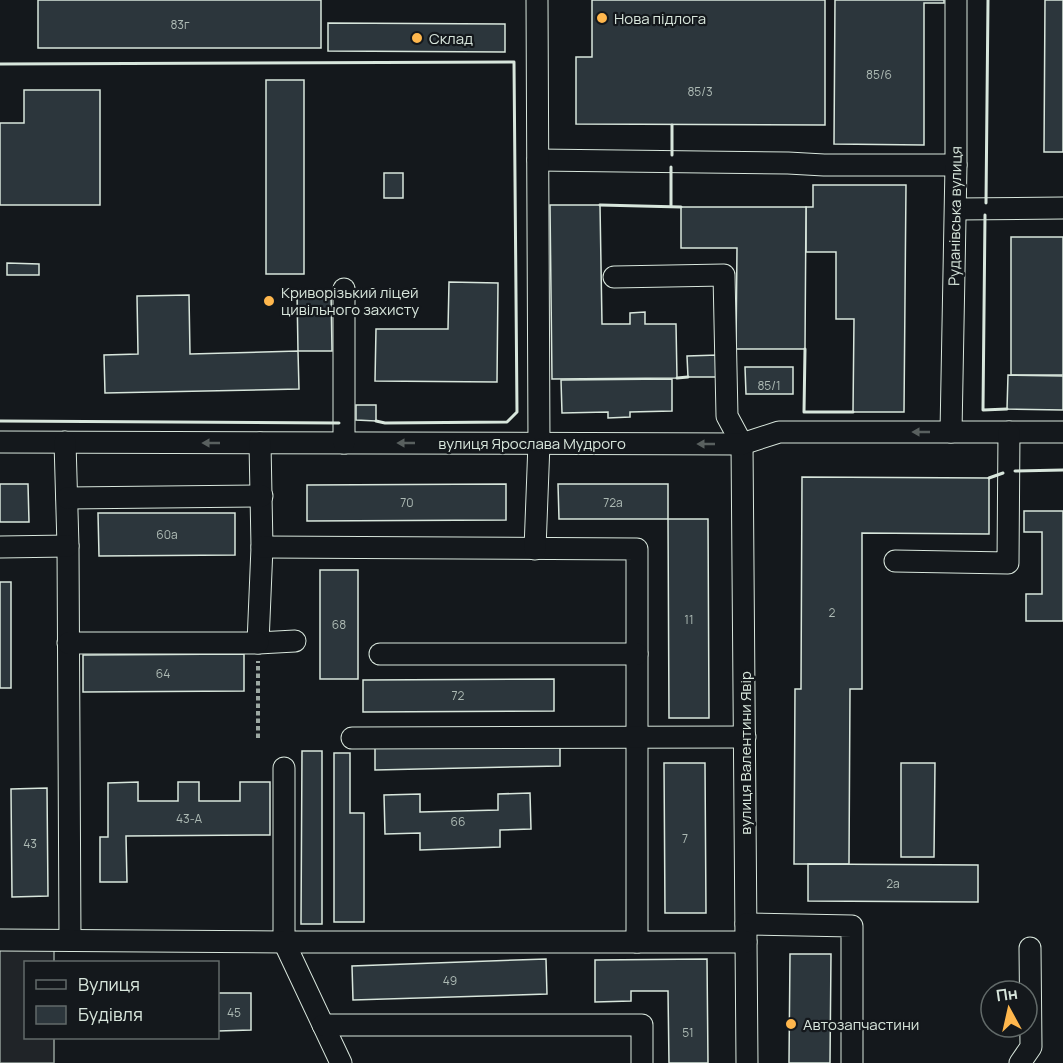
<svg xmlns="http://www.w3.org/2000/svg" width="1063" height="1063" font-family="Manrope,sans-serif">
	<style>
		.green { fill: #202428; stroke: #939e99; stroke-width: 1.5 }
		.building { fill: #2c363c; stroke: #d8e6dc; stroke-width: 1.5 }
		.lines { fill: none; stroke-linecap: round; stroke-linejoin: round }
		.minor-casing { stroke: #d8e6dc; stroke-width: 23 }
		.path { stroke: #9da8a2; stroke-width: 4; stroke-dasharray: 4.5 3; stroke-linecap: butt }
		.minor { stroke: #14181c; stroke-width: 21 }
		.wall { stroke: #d8e6dc; stroke-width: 3 }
		.oneway { fill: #59605f }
		.poi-dot { fill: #ffb74d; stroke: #14181c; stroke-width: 2 }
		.labels { text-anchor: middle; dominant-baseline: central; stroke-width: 4.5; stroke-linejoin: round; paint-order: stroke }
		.number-label { font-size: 12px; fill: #adbab4 }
		.poi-label { font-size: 15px; fill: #d8e6dc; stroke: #14181c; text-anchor: start }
		.street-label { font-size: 15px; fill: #d8e6dc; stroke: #14181c }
	</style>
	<rect width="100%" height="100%" fill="#14181c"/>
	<path class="green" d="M0,947H54V962H26V1038H54V1063H0Z"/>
	<g class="building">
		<rect x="38" y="0" width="283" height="48"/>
		<path d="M592,0H825V125L576,124V57H592Z"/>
		<path d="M835,0H944V3H924V145L834,144Z"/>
		<path d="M1045,0H1063V152H1044Z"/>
		<path d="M328,23L505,24V52L328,51Z"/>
		<rect x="266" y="80" width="38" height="194"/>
		<path d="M24,90H100V205H0V123H24Z"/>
		<rect x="384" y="173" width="19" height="25"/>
		<path d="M813,185H906L904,412H853L854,319H836V252H806V207H813Z"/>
		<path d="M550,205H600L602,324H630V313L645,312V324H676L677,378L552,379Z"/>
		<path d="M681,207H806L805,349H736L737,248H681Z"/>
		<rect x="1011" y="237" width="52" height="138"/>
		<path d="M7,263L39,264V275H7Z"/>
		<path d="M449,282L498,283L497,382L375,381L376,329H448Z"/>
		<path d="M331,291L332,351H298L297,292Z"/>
		<path d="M189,295L190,354L298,351L299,389L105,393L104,355L138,354L137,296Z"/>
		<path d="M718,355V377H688L687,356Z"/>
		<path d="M745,367H793V394H746Z"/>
		<path d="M1008,375L1063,376V410L1007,409Z"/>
		<path d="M672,379V411L630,412V417L608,418V412L562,413L561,380Z"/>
		<path d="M356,405H376V421L356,420Z"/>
		<path d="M802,477L989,478V534L862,533V689H850L849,864H794L795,689H801Z"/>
		<path d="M0,484H28L29,522H0Z"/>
		<path d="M506,484V520L307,521V485Z"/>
		<path d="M558,484H668V519H559Z"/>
		<path d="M1024,511H1063V621H1026V594H1042V532H1024Z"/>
		<path d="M98,513H235V555L99,556Z"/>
		<path d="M668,519H708L709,718H669Z"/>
		<rect x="320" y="570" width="38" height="109"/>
		<rect x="0" y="582" width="11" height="106"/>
		<path d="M244,654V691L83,692V655Z"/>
		<path d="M554,679V711L363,712V680Z"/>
		<path d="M560,744V766L375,770V748Z"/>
		<path d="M302,751H322V924H301Z"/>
		<path d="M334,753H350V813H364V922H334Z"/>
		<path d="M664,763H705L706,913H665Z"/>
		<path d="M901,763H935L934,857H901Z"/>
		<path d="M138,782V801H178V782H199V801H240V782H270V835L126,836L127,882H100V837H108V783Z"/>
		<path d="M47,788L48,896L12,897L11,789Z"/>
		<path d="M530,793L531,829L500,830V847L420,850V833L385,834L384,795L420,794V812L498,810V794Z"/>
		<path d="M808,864L978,865V902L808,901Z"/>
		<path d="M790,954H831L830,1063H789Z"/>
		<path d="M546,959L547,994L353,1000L352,966Z"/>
		<path d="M707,959L708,1063H669L668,991H631V1001L595,1002V960Z"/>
		<path d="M218,993H251V1030L218,1031Z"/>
	</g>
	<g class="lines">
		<g class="minor-casing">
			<g id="minor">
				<path d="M538,160L788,163L824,165H956"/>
				<path d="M956,209L1063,208"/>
				<path d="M614,277L724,275L727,416L742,444L747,1063"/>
				<path d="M951,432L956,165V0"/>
				<path d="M0,442L742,444L779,432H1063"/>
				<path d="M65,442L68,546L70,940"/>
				<path d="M260,443L262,547L258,643L295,641"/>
				<path d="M344,443V289"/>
				<path d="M67,498L262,496"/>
				<path d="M0,547L68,546"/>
				<path d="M262,547L637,549V942"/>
				<path d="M535,549L539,443L537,0"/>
				<path d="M895,561L1008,563L1009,432"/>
				<path d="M68,643H258"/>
				<path d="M380,654H637"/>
				<path d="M352,738L745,737"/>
				<path d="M284,768V942L341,1063"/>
				<path d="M746,924L852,926V1063"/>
				<path d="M0,940L284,942H746"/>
				<path d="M323,1025H642V1063"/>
				<path d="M1020,1063L1031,1047L1030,948"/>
			</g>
		</g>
		<path class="path" d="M258,738V661"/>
		<use href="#minor" class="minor"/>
		<g class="wall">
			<path d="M0,64L514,62L517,412L507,422L385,423L376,421"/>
			<path d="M672,155V125"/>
			<path d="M986,203L988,0"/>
			<path d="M600,205L681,207"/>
			<path d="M671,206V167"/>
			<path d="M985,215L983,410L1007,409"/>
			<path d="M805,349L804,412H853"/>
			<path d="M677,378L688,377"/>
			<path d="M0,421L339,423"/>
			<path d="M1015,471L1063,470"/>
			<path d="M989,478L1003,473"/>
		</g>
	</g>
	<defs><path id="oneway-solid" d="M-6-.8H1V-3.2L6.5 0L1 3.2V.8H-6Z" transform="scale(1.5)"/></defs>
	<g class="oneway">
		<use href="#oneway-solid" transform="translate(921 432) rotate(180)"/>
		<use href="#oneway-solid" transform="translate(211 443) rotate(-180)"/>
		<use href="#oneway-solid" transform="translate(406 443) rotate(-180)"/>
		<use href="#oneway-solid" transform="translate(706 444) rotate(-180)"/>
	</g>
	<g class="poi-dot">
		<circle cx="602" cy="18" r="6"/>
		<circle cx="417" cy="38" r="6"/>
		<circle cx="269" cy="301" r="6"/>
		<circle cx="791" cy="1024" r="6"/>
	</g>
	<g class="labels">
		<g class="number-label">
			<text x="180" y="24">83г</text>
			<text x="879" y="74">85/6</text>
			<text x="700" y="91">85/3</text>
			<text x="769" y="385">85/1</text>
			<text x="407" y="502">70</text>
			<text x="613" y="502">72а</text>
			<text x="167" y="534">60а</text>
			<text x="832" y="612">2</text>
			<text x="689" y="619">11</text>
			<text x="339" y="624">68</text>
			<text x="163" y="673">64</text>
			<text x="458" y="695">72</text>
			<text x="189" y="818">43-А</text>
			<text x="458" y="821">66</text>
			<text x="685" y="838">7</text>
			<text x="30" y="843">43</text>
			<text x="893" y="883">2а</text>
			<text x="450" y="980">49</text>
			<text x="234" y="1012">45</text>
			<text x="688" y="1032">51</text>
		</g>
		<g class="poi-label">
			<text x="614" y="18">Нова підлога</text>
			<text x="429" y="38">Склад</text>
			<text x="281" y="292">Криворізький ліцей<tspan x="281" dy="17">цивільного захисту</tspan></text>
			<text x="803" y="1024">Автозапчастини</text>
		</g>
		<g class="street-label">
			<text transform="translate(955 216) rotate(-89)">Руданівська вулиця</text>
			<text x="532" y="443">вулиця Ярослава Мудрого</text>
			<text transform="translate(745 753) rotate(-90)">вулиця Валентини Явір</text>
		</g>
	</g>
	<rect x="24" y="961" width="195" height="78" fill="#14181c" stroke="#626a69" stroke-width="1.5"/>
	<rect x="36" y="980" width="30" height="9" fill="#14181c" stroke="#626a69" stroke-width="1.5"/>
	<text x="78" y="991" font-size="18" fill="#d8e6dc">Вулиця</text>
	<rect x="36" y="1006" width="30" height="18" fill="#2c363c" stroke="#626a69" stroke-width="1.5"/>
	<text x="78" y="1021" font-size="18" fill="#d8e6dc">Будівля</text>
	<g transform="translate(1009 1009) rotate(352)"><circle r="28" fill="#14181c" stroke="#626a69" stroke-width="1.5"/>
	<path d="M0-4.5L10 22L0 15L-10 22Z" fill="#ffb74d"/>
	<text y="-9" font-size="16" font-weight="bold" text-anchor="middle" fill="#d8e6dc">Пн</text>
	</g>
</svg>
